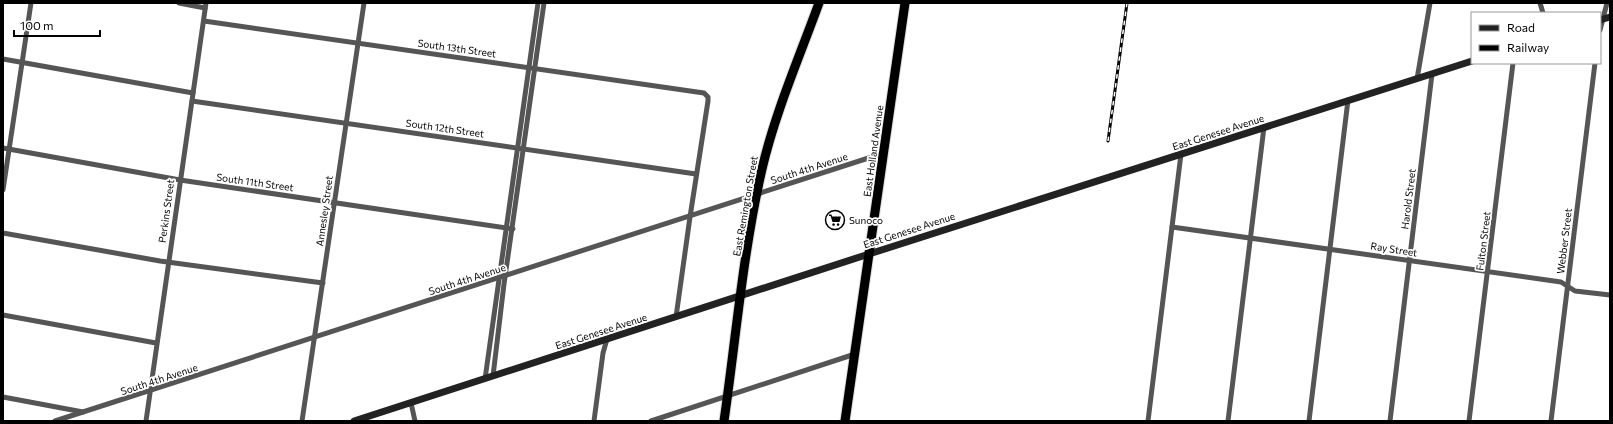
<svg xmlns="http://www.w3.org/2000/svg" width="1613" height="424" font-family="Commissioner,sans-serif">
	<style>
		.lines { fill: none; stroke-linecap: round; stroke-linejoin: round }
		.trunk-casing { stroke: #dbdbdb; stroke-width: 11 }
		.minor { stroke: #555; stroke-width: 5 }
		.secondary { stroke: #222; stroke-width: 7 }
		.trunk { stroke: #000; stroke-width: 9 }
		.rail-casing { stroke: #000; stroke-width: 3 }
		.rail { stroke: #fff; stroke-width: 1.5; stroke-dasharray: 4.5; stroke-linecap: butt }
		.labels { text-anchor: middle; dominant-baseline: central; stroke-width: 3.5; stroke-linejoin: round; paint-order: stroke }
		.street-label { font-size: 10px; fill: #000; stroke: #fff }
		.poi-label { font-size: 10px; fill: #000; stroke: #fff; text-anchor: start }
	</style>
	<rect width="100%" height="100%" fill="#fff"/>
	<g class="lines">
		<g class="trunk-casing">
			<g id="trunk">
				<path d="M724,421C736,338 743,251 762,169C775,113 799,58 819,3"/>
				<path d="M845,421L905,3"/>
			</g>
		</g>
		<g class="minor">
			<path d="M179,3L205,8"/>
			<path d="M1540,3L1543,13"/>
			<path d="M204,21L704,93L708,97V101L690,217L676,317"/>
			<path d="M1600,30L1607,3"/>
			<path d="M3,59L193,93"/>
			<path d="M1417,79L1430,3"/>
			<path d="M192,101L696,174"/>
			<path d="M3,148L180,180L513,229"/>
			<path d="M3,190L31,3"/>
			<path d="M1172,227L1561,282L1575,291L1610,295"/>
			<path d="M3,233L160,261L323,283"/>
			<path d="M3,315L156,343"/>
			<path d="M493,376L504,284L544,3"/>
			<path d="M485,379L538,3"/>
			<path d="M3,397L83,412"/>
			<path d="M411,403L415,421"/>
			<path d="M55,421L884,153"/>
			<path d="M146,421L206,3"/>
			<path d="M302,421L364,3"/>
			<path d="M594,421L603,353L607,339"/>
			<path d="M651,421L855,354"/>
			<path d="M1148,421L1181,154"/>
			<path d="M1228,421L1264,127"/>
			<path d="M1309,421L1348,100"/>
			<path d="M1390,421L1432,74"/>
			<path d="M1469,421L1513,63"/>
			<path d="M1551,421L1595,63"/>
		</g>
		<g class="secondary">
			<path d="M1600,20L1610,17"/>
			<path d="M354,421L869,254L1472,61"/>
		</g>
		<use href="#trunk" class="trunk"/>
		<g class="rail-casing">
			<path id="rail" d="M1108,141L1127,3"/>
		</g>
		<use href="#rail" class="rail"/>
	</g>
	<defs>
		<g id="supermarket-ring" transform="scale(1)"><circle r="9.5" fill="#fff" stroke="#000" stroke-width="1.5"/><path d="M-6-5.5h2.5l.6 2H6L4.5 2H-2.5L-4.4-4H-6ZM-1.5 3.2a1.3 1.3 0 1 0 .1 0ZM3 3.2a1.3 1.3 0 1 0 .1 0Z" fill="#000"/></g>
	</defs>
	<g fill-rule="evenodd">
		<use href="#supermarket-ring" x="835" y="220"/>
	</g>
	<g class="labels">
		<g class="street-label">
			<text transform="translate(457 48) rotate(8)">South 13th Street</text>
			<text transform="translate(445 128) rotate(8)">South 12th Street</text>
			<text transform="translate(1218 132) rotate(-18)">East Genesee Avenue</text>
			<text transform="translate(873 151) rotate(-82)">East Holland Avenue</text>
			<text transform="translate(809 168) rotate(-18)">South 4th Avenue</text>
			<text transform="translate(255 182) rotate(8)">South 11th Street</text>
			<text transform="translate(1408 199) rotate(-83)">Harold Street</text>
			<text transform="translate(745 206) rotate(-80)">East Remington Street</text>
			<text transform="translate(166 211) rotate(-82)">Perkins Street</text>
			<text transform="translate(324 211) rotate(-82)">Annesley Street</text>
			<text transform="translate(909 230) rotate(-18)">East Genesee Avenue</text>
			<text transform="translate(1483 241) rotate(-83)">Fulton Street</text>
			<text transform="translate(1564 241) rotate(-83)">Webber Street</text>
			<text transform="translate(1394 249) rotate(9)">Ray Street</text>
			<text transform="translate(467 279) rotate(-18)">South 4th Avenue</text>
			<text transform="translate(601 331) rotate(-18)">East Genesee Avenue</text>
			<text transform="translate(159 379) rotate(-18)">South 4th Avenue</text>
		</g>
		<g class="poi-label">
			<text x="849" y="220">Sunoco</text>
		</g>
	</g>
	<rect width="1613" height="424" fill="none" stroke="#000000" stroke-width="8"/>
	<rect x="1471" y="12" width="130" height="52" fill="#ffffff" stroke="#999999"/>
	<rect x="1479" y="25" width="20" height="6" fill="#222222" stroke="#999999"/>
	<text x="1507" y="32" font-size="12" fill="#000000">Road</text>
	<rect x="1479" y="45" width="20" height="6" fill="#000000" stroke="#999999"/>
	<text x="1507" y="52" font-size="12" fill="#000000">Railway</text>
	<path d="M14 30v6h86v-6" fill="none" stroke="#000000" stroke-width="2"/>
	<text x="20" y="30" font-size="12" fill="#000000" stroke="#ffffff" stroke-width="3" paint-order="stroke">100 m</text>
</svg>
